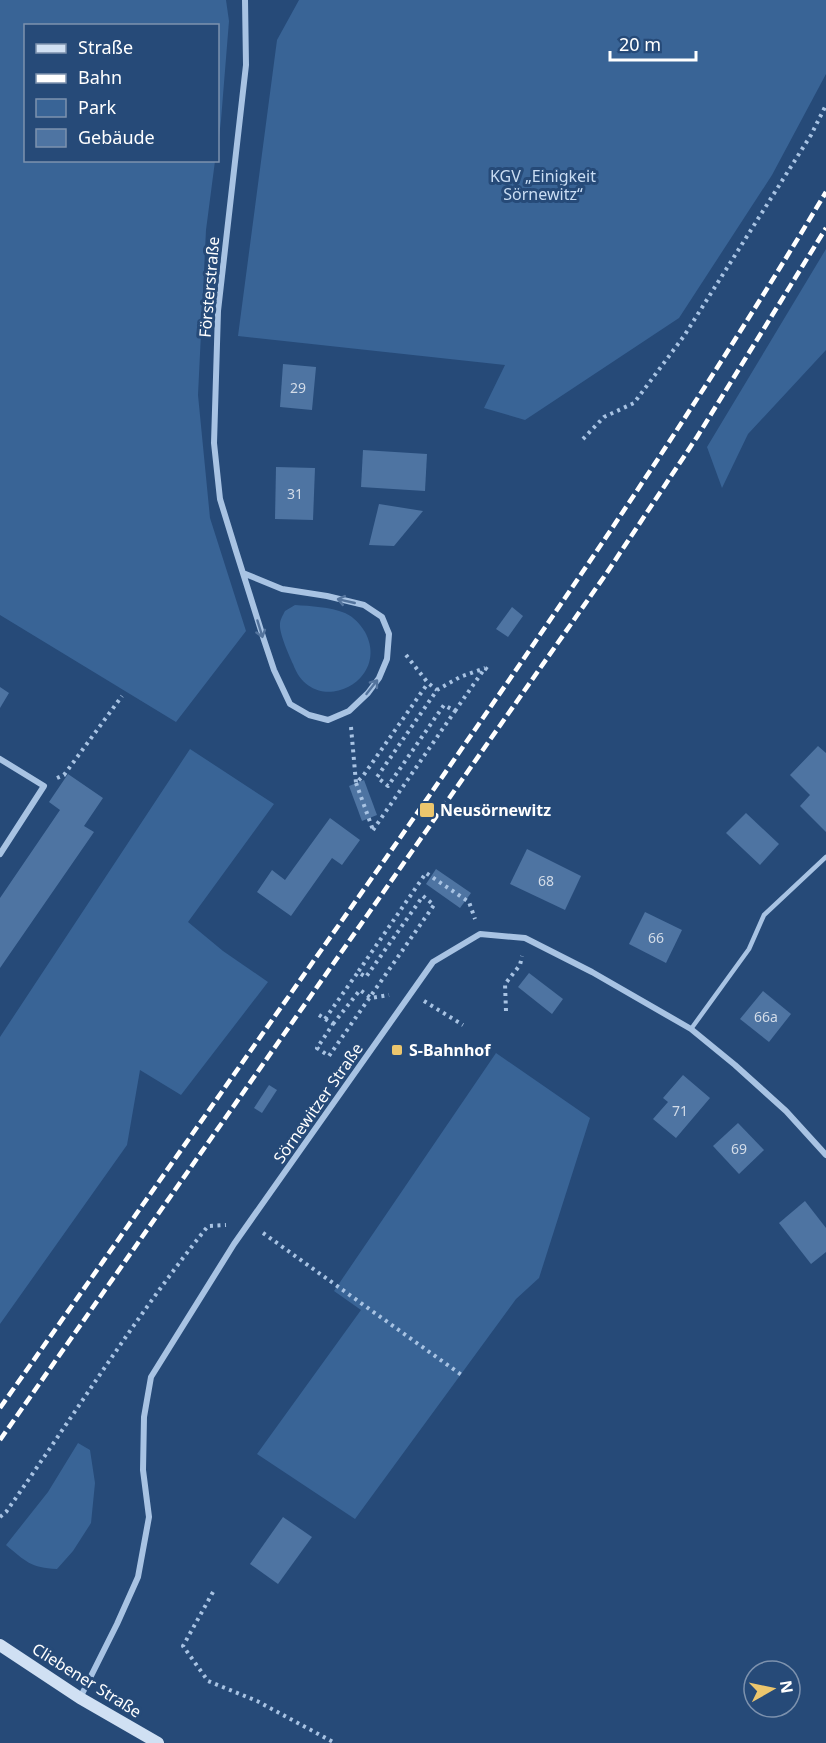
<svg xmlns="http://www.w3.org/2000/svg" width="826" height="1743" font-family="'Noto Sans',sans-serif">
	<style>
		.green { fill: #396496 }
		.building { fill: #4e74a2 }
		.lines { fill: none; stroke-linecap: round; stroke-linejoin: round }
		.path { stroke: #a8c3e3; stroke-width: 4; stroke-dasharray: 3 4.5; stroke-linecap: butt }
		.lane { stroke: #a8c3e3; stroke-width: 4.5 }
		.street { stroke: #a8c3e3; stroke-width: 6 }
		.secondary { stroke: #d0e0f3; stroke-width: 12 }
		.rail { stroke: #fff; stroke-width: 4.5; stroke-dasharray: 10 4.5; stroke-linecap: butt }
		.oneway { stroke: #54749d }
		.poi-dot { fill: #ecc66d; stroke: #264a78; stroke-width: 2 }
		.labels { text-anchor: middle; dominant-baseline: central; stroke-width: 6; stroke-linejoin: round; paint-order: stroke }
		.number-label { font-size: 14px; fill: #d3dce8 }
		.park-label { font-size: 16px; fill: #caddf3; stroke: #264a78 }
		.street-label { font-size: 16px; fill: #fff; stroke: #264a78 }
		.poi-label { font-size: 16px; font-weight: bold; fill: #fff; stroke: #264a78; text-anchor: start }
	</style>
	<rect width="100%" height="100%" fill="#264a78"/>
	<g class="green">
		<path d="M0,0H226L229,21L221,120L218,146V26H26V160L215,161L206,230L198,395L210,518L246,631L176,722L0,615Z"/>
		<path d="M299,0H826V74L772,175L679,318L525,420L484,408L505,365L238,336L277,40Z"/>
		<path d="M826,249V350L748,434L722,488L707,447Z"/>
		<path d="M295,605C311,606 330,607 345,613C354,617 360,624 365,632C392,682 313,720 293,664C289,655 279,633 280,624C280,620 283,615 285,611Z"/>
		<path d="M190,749L274,804L188,922L223,951L268,982L181,1095L140,1070L127,1145L0,1324V1037Z"/>
		<path d="M496,1053L590,1118L539,1278L516,1299L355,1519L257,1454L361,1310L334,1291Z"/>
		<path d="M78,1443L90,1450L95,1483L91,1523L73,1551L57,1569C31,1568 25,1561 6,1545L48,1492Z"/>
	</g>
	<g class="building">
		<path d="M283,364L316,367L312,410L280,407Z"/>
		<path d="M363,450L427,454L425,491L361,487Z"/>
		<path d="M276,467L315,468L313,520L275,519Z"/>
		<path d="M379,504L423,511L394,546L369,545Z"/>
		<path d="M512,607L523,616L508,637L496,629Z"/>
		<path d="M0,687L9,693L0,708Z"/>
		<path d="M818,746L826,753V832L800,806L810,795L790,775Z"/>
		<path d="M68,774L103,798L84,826L94,832L0,968V898L60,810L49,802Z"/>
		<path d="M364,780L377,815L362,821L349,786Z"/>
		<path d="M746,813L779,844L760,865L726,833Z"/>
		<path d="M330,818L360,840L342,865L332,858L291,916L257,892L272,870L285,880Z"/>
		<path d="M527,849L581,876L565,910L510,884Z"/>
		<path d="M436,869L471,893L460,908L426,884Z"/>
		<path d="M645,912L682,930L666,963L629,944Z"/>
		<path d="M529,973L563,999L552,1014L518,987Z"/>
		<path d="M763,991L791,1014L769,1042L740,1019Z"/>
		<path d="M683,1075L710,1098L676,1138L653,1119L668,1102L663,1098Z"/>
		<path d="M269,1085L277,1090L262,1113L254,1108Z"/>
		<path d="M738,1123L764,1150L739,1174L713,1146Z"/>
		<path d="M805,1201L826,1228V1252L811,1264L779,1223Z"/>
		<path d="M283,1517L312,1537L278,1584L250,1564Z"/>
	</g>
	<g class="lines">
		<g class="path">
			<path d="M583,439L604,417L634,403L684,336L811,135L826,105"/>
			<path d="M406,655L428,683L437,690"/>
			<path d="M485,668L491,672"/>
			<path d="M455,711L485,668"/>
			<path d="M351,727L356,783L363,776L428,683"/>
			<path d="M57,778L64,775L122,696"/>
			<path d="M356,783L373,830"/>
			<path d="M373,830L455,711L444,705L388,786L377,777L437,690L460,677L485,668"/>
			<path d="M424,1001L463,1025"/>
			<path d="M506,1011L505,984L520,965L522,956"/>
			<path d="M319,1015L333,1024L317,1048L329,1056L434,905L423,896L366,977L358,972L426,873L469,902L475,919"/>
			<path d="M325,1019L358,972"/>
			<path d="M333,1024L360,990L371,998L389,995"/>
			<path d="M263,1233L463,1376"/>
			<path d="M0,1517L6,1512C73,1417 135,1317 208,1226L226,1225"/>
			<path d="M213,1592L183,1646L208,1681L257,1701L335,1743"/>
		</g>
		<path class="lane" d="M691,1029L749,949L764,915L826,857"/>
		<g class="street">
			<path d="M243,573L282,589L327,596L364,605L382,617L389,634L387,659L379,678L368,693L349,711L328,720L309,715L290,704L274,670L264,640L236,551L220,499L214,443L218,311L246,65L245,0"/>
			<path d="M0,759L44,786L0,854"/>
			<path d="M80,1698L117,1624L138,1577L149,1517L143,1470L144,1417L151,1377L234,1244L433,962L480,934L525,938L592,972L691,1029L735,1065L786,1111L826,1155"/>
		</g>
		<path class="secondary" d="M0,1645L80,1698L158,1743"/>
		<g class="rail">
			<path d="M0,1408C129,1225 257,1041 386,858C538,639 689,421 826,192"/>
			<path d="M0,1440L606,574L697,437L826,228"/>
		</g>
	</g>
	<defs><path id="oneway-shaft" d="M-6 0H5M1.5-3L5.5 0L1.5 3" fill="none" stroke-width="1.6" stroke-linecap="round" stroke-linejoin="round" transform="scale(1.5)"/></defs>
	<g class="oneway">
		<use href="#oneway-shaft" transform="translate(346 601) rotate(-167)"/>
		<use href="#oneway-shaft" transform="translate(260 629) rotate(73)"/>
		<use href="#oneway-shaft" transform="translate(372 687) rotate(-52)"/>
	</g>
	<g class="poi-dot">
		<rect x="419" y="802" width="16" height="16" rx="3"/>
		<rect x="391" y="1044" width="12" height="12" rx="3"/>
	</g>
	<g class="labels">
		<g class="number-label">
			<text x="298" y="387">29</text>
			<text x="295" y="493">31</text>
			<text x="546" y="880">68</text>
			<text x="656" y="937">66</text>
			<text x="766" y="1016">66a</text>
			<text x="680" y="1110">71</text>
			<text x="739" y="1148">69</text>
		</g>
		<g class="park-label">
			<text x="543" y="176">KGV „Einigkeit<tspan x="543" dy="18">Sörnewitz“</tspan></text>
		</g>
		<g class="street-label">
			<text transform="translate(209 287) rotate(-85)">Försterstraße</text>
			<text transform="translate(318 1103) rotate(-55)">Sörnewitzer Straße</text>
			<text transform="translate(87 1680) rotate(32)">Cliebener Straße</text>
		</g>
		<g class="poi-label">
			<text x="440" y="810">Neusörnewitz</text>
			<text x="409" y="1050">S-Bahnhof</text>
		</g>
	</g>
	<rect x="24" y="24" width="195" height="138" fill="#264a78" stroke="#7d92ae" stroke-width="1.5"/>
	<rect x="36" y="44" width="30" height="9" fill="#d0e0f3" stroke="#7d92ae" stroke-width="1.5"/>
	<text x="78" y="54" font-size="18" fill="#ffffff">Straße</text>
	<rect x="36" y="74" width="30" height="9" fill="#ffffff" stroke="#7d92ae" stroke-width="1.5"/>
	<text x="78" y="84" font-size="18" fill="#ffffff">Bahn</text>
	<rect x="36" y="99" width="30" height="18" fill="#396496" stroke="#7d92ae" stroke-width="1.5"/>
	<text x="78" y="114" font-size="18" fill="#ffffff">Park</text>
	<rect x="36" y="129" width="30" height="18" fill="#4e74a2" stroke="#7d92ae" stroke-width="1.5"/>
	<text x="78" y="144" font-size="18" fill="#ffffff">Gebäude</text>
	<g transform="translate(772 1689) rotate(81)"><circle r="28" fill="#264a78" stroke="#7d92ae" stroke-width="1.5"/>
	<path d="M0-4.5L10 22L0 15L-10 22Z" fill="#ecc66d"/>
	<text y="-9" font-size="16" font-weight="bold" text-anchor="middle" fill="#ffffff">N</text>
	</g>
	<path d="M610 51v9h86v-9" fill="none" stroke="#ffffff" stroke-width="3"/>
	<text x="619" y="51" font-size="18" fill="#ffffff" stroke="#264a78" stroke-width="4.5" paint-order="stroke">20 m</text>
</svg>
